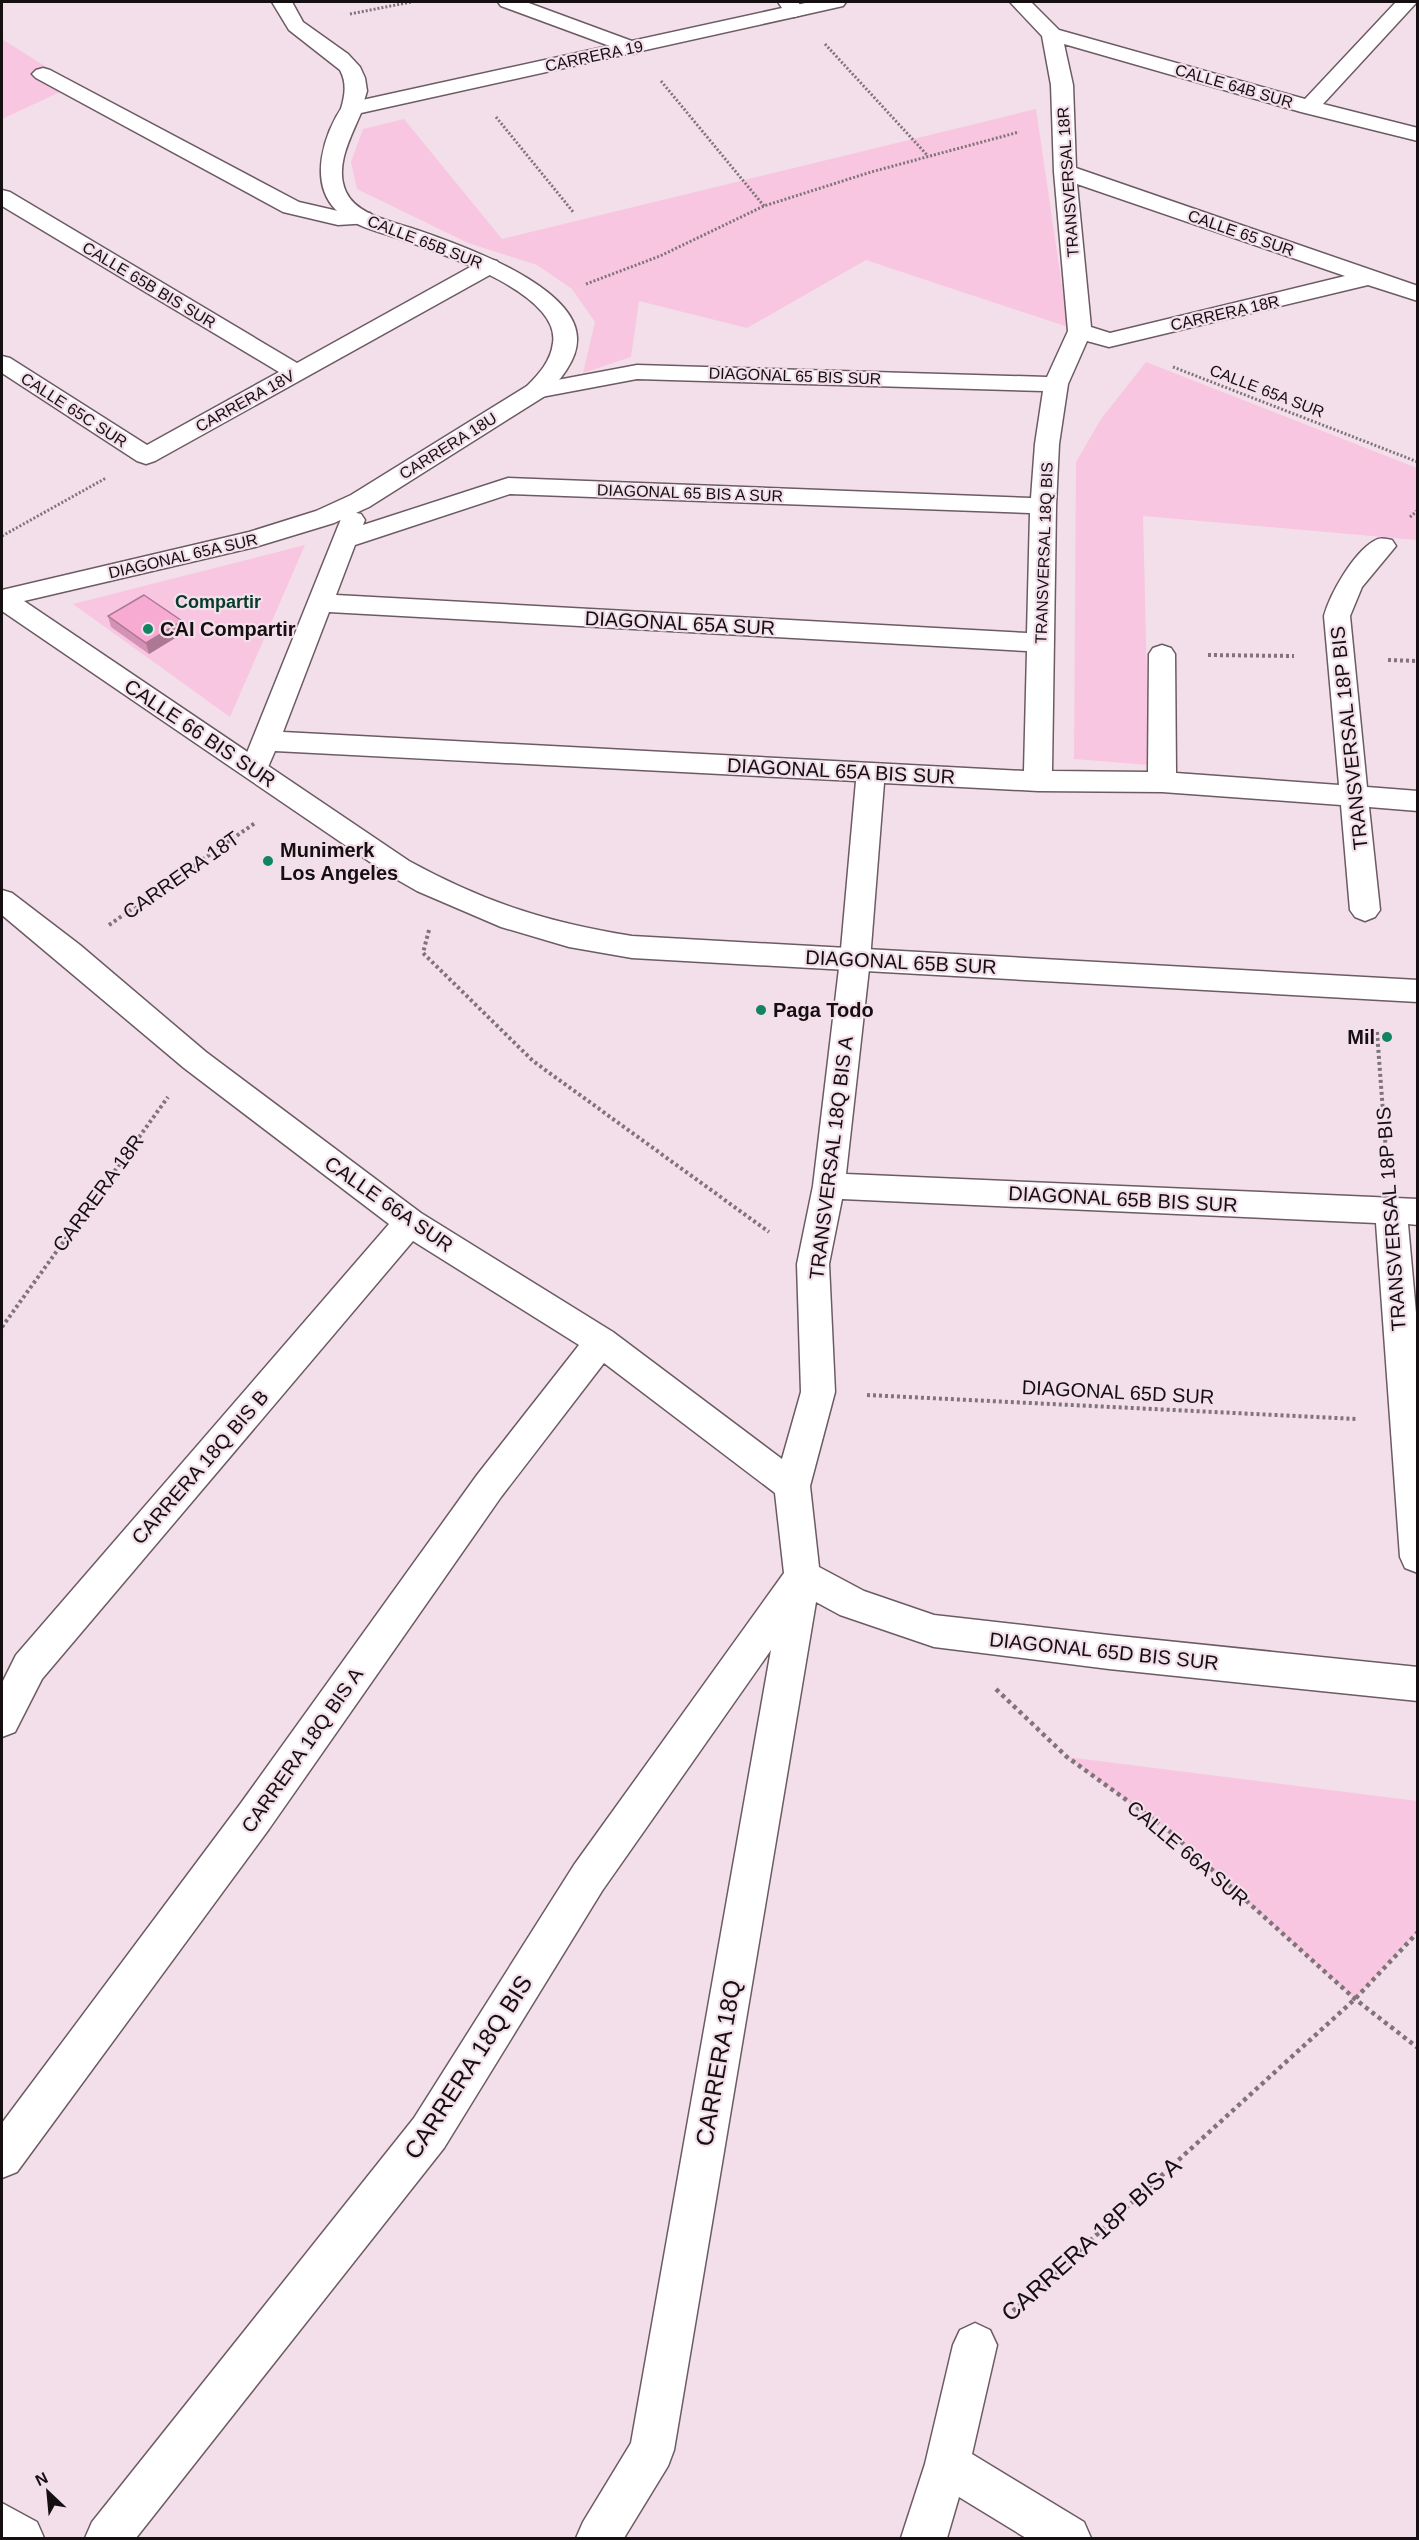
<svg xmlns="http://www.w3.org/2000/svg" width="1419" height="2540" font-family="Arial,sans-serif">
	<style>
		.green { fill: #f8c6e0 }
		.lines { fill: none; stroke-linecap: round; stroke-linejoin: round }
		.service-casing { stroke: #6c5b63; stroke-width: 3 }
		.minor-casing { stroke: #6c5b63; stroke-width: 3 }
		.tertiary-casing { stroke: #6c5b63; stroke-width: 3 }
		.path-far2 { stroke: #80747a; stroke-width: 3; stroke-dasharray: 2 2; stroke-linecap: butt }
		.path-far1 { stroke: #80747a; stroke-width: 4; stroke-dasharray: 3 3; stroke-linecap: butt }
		.path { stroke: #80747a; stroke-width: 4.5; stroke-dasharray: 4 4; stroke-linecap: butt }
		.service { fill: #fff; fill-rule: evenodd }
		.minor { fill: #fff; fill-rule: evenodd }
		.tertiary { fill: #fff; fill-rule: evenodd }
		.wall { fill: #d493b5 }
		.shaded-wall { fill: #ad7894 }
		.building { fill: #f7abd3; stroke: #ad7894; stroke-width: 1.5 }
		.poi-dot { fill: #128462; stroke: #f3dfe9; stroke-width: 2 }
		.labels { text-anchor: middle; dominant-baseline: central; stroke-width: 4.5; stroke-linejoin: round; paint-order: stroke }
		.far-street-label { font-size: 16px; fill: #150f12; stroke: #f3dfe9 }
		.far-neighbourhood-label { font-size: 18px; font-weight: bold; fill: #063a2a; stroke: #f3dfe9 }
		.street-label { font-size: 20px; fill: #150f12; stroke: #f3dfe9 }
		.poi-label { font-size: 20px; font-weight: bold; fill: #150f12; stroke: #f3dfe9; text-anchor: start }
		.near-street-label { font-size: 24px; fill: #150f12; stroke: #f3dfe9 }
	</style>
	<rect width="100%" height="100%" fill="#f3dfe9"/>
	<g class="green">
		<path d="M2,39L75,85L2,119Z"/>
		<path d="M1036,109L1068,327L866,260L747,328L639,301L631,357L583,373L595,322L572,289L537,265L468,243L357,189L351,162L363,129L404,119L502,239Z"/>
		<path d="M1146,362L1417,468V540L1143,516L1149,765L1074,759L1076,462L1101,419Z"/>
		<path d="M305,545L230,717L73,604Z"/>
		<path d="M1067,1757L1417,1801V1932L1355,1999L1168,1830Z"/>
	</g>
	<g class="lines">
		<g class="service-casing">
			<path id="service" d="M498,2H526L640,44L643,48L640,52L633,54L626,52L501,6Z"/>
		</g>
		<g class="minor-casing">
			<g id="minor">
				<path d="M272,2H292L303,22L348,54L360,67L365,78L367,91L360,114L352,115L344,114L341,109C345,95 347,83 340,70L289,30Z"/>
				<path d="M810,2H846L843,6L794,17L787,15L784,11L787,7Z"/>
				<path d="M1010,2H1031L1059,30L1305,99L1396,2H1417L1323,104L1418,128V141L1301,112L1064,44L1073,85L1076,168L1418,286V301L1368,285L1109,347L1087,341L1068,384L1059,444L1056,506L1052,771L1148,772L1149,654L1153,648L1162,645L1171,648L1175,654L1176,773L1339,785L1324,616C1330,594 1353,553 1374,541C1380,537 1386,539 1392,540L1396,546L1362,587L1350,616L1367,787L1418,791V811L1369,807L1380,910L1375,917L1365,921L1355,917L1350,910L1341,805L1162,792L1038,791L884,783L870,960L846,1174L1418,1199V1225L1408,1224L1418,1335V1573L1405,1568L1400,1557L1376,1223L842,1199L829,1264L835,1392L810,1486L819,1567L864,1591L934,1615L1109,1635L1418,1667V1701L1109,1669L934,1647L840,1615L816,1602L674,2450L668,2466L624,2538H576L583,2522L631,2443L771,1650L602,1891L444,2148L136,2538H85L92,2522L414,2118L574,1865L784,1573L775,1493L604,1363L501,1497L269,1829L17,2172L2,2178V2123L241,1803L477,1475L579,1345L413,1241L42,1679L15,1732L2,1737V1683L16,1655L389,1224L184,1068L2,915V890L12,893L80,945L206,1052L421,1213L613,1332L782,1459L801,1392L797,1264L813,1186L840,960L856,781L275,751L268,767L258,770L248,767L244,760L343,514L352,512L361,514L365,520L363,525L508,478L1031,498L1035,444L1043,391L637,379L536,398L527,396L524,391L527,386L536,384L637,365L1047,377L1068,331L1054,172L1051,85L1042,36ZM1077,184L1345,276L1110,333L1091,327ZM510,494L1030,513L1027,633L336,595L355,545ZM329,612L1027,651L1024,771L283,732Z"/>
				<path d="M43,68L50,70L299,202L338,211L370,213L373,218L370,223L338,225L283,212L36,78L32,74L36,70Z"/>
				<path d="M2,190L10,192L297,363L481,261L489,259L497,261L500,266L497,271L155,461L146,464L137,461L2,373V356L10,358L147,445L279,372L2,206Z"/>
				<path d="M975,2323L990,2330L997,2345L972,2454L1084,2522L1091,2538H1026L959,2497L947,2538H901L925,2464L953,2345L960,2330Z"/>
				<path d="M2,2503L37,2522L44,2538H2Z"/>
			</g>
		</g>
		<g class="tertiary-casing">
			<path id="tertiary" d="M778,2H798L804,11L801,15L794,17L361,113C351,137 334,166 346,192C357,216 395,222 417,230C458,244 576,285 577,338C578,360 559,381 545,396L369,507L334,523L255,547L24,601L409,861C484,902 548,923 632,936L1418,980V1002L632,958L569,947L501,927L417,891L389,875L2,611V590L249,532L316,511L351,495L527,386C539,374 551,361 553,343C561,293 440,253 403,240C381,232 354,227 336,210C308,182 324,133 344,104L782,8Z"/>
		</g>
		<g class="path-far2">
			<path d="M350,14L411,2"/>
			<path d="M825,44L928,156"/>
			<path d="M661,81L764,206"/>
			<path d="M496,117L574,213"/>
			<path d="M586,284L660,256L764,206L871,172L1019,132"/>
			<path d="M1173,367L1418,462"/>
			<path d="M1410,517L1418,510"/>
			<path d="M2,536L106,478"/>
		</g>
		<g class="path-far1">
			<path d="M1208,655L1294,656"/>
			<path d="M1388,660L1418,661"/>
			<path d="M109,925L255,823"/>
			<path d="M429,930L423,953L533,1061L769,1232"/>
			<path d="M1377,1032L1387,1165"/>
			<path d="M2,1327L168,1097"/>
			<path d="M867,1395L1357,1419"/>
		</g>
		<g class="path">
			<path d="M996,1689L1067,1757L1168,1830L1355,1999L1418,2048"/>
			<path d="M1013,2311L1355,1999L1418,1932"/>
		</g>
		<use href="#service" class="service"/>
		<use href="#minor" class="minor"/>
		<use href="#tertiary" class="tertiary"/>
	</g>
	<path class="wall" d="M108,616L182,621L185,632L149,654L111,627Z"/>
	<path class="shaded-wall" d="M182,621L185,632L149,654L146,643Z"/>
	<path class="building" d="M144,595L182,621L146,643L108,616Z"/>
	<g class="poi-dot">
		<circle cx="148" cy="629" r="6"/>
		<circle cx="268" cy="861" r="6"/>
		<circle cx="761" cy="1010" r="6"/>
		<circle cx="1387" cy="1037" r="6"/>
	</g>
	<g class="labels">
		<g class="far-street-label">
			<text transform="translate(594 56) rotate(-12)">CARRERA 19</text>
			<text transform="translate(1234 86) rotate(16)">CALLE 64B SUR</text>
			<text transform="translate(1068 182) rotate(-94)">TRANSVERSAL 18R</text>
			<text transform="translate(1241 233) rotate(19)">CALLE 65 SUR</text>
			<text transform="translate(425 242) rotate(21)">CALLE 65B SUR</text>
			<text transform="translate(149 285) rotate(31)">CALLE 65B BIS SUR</text>
			<text transform="translate(1225 313) rotate(-13)">CARRERA 18R</text>
			<text transform="translate(795 376) rotate(2)">DIAGONAL 65 BIS SUR</text>
			<text transform="translate(1267 391) rotate(21)">CALLE 65A SUR</text>
			<text transform="translate(245 401) rotate(-29)">CARRERA 18V</text>
			<text transform="translate(74 410) rotate(33)">CALLE 65C SUR</text>
			<text transform="translate(448 446) rotate(-32)">CARRERA 18U</text>
			<text transform="translate(690 493) rotate(2)">DIAGONAL 65 BIS A SUR</text>
			<text transform="translate(1044 553) rotate(-88)">TRANSVERSAL 18Q BIS</text>
			<text transform="translate(183 556) rotate(-13)">DIAGONAL 65A SUR</text>
		</g>
		<g class="far-neighbourhood-label">
			<text x="218" y="602">Compartir</text>
		</g>
		<g class="street-label">
			<text transform="translate(680 623) rotate(3)">DIAGONAL 65A SUR</text>
			<text transform="translate(200 733) rotate(34)">CALLE 66 BIS SUR</text>
			<text transform="translate(1349 738) rotate(-96)">TRANSVERSAL 18P BIS</text>
			<text transform="translate(841 771) rotate(3)">DIAGONAL 65A BIS SUR</text>
			<text transform="translate(181 875) rotate(-35)">CARRERA 18T</text>
			<text transform="translate(901 962) rotate(3)">DIAGONAL 65B SUR</text>
			<text transform="translate(831 1158) rotate(-83)">TRANSVERSAL 18Q BIS A</text>
			<text transform="translate(98 1193) rotate(-54)">CARRERA 18R</text>
			<text transform="translate(1123 1199) rotate(3)">DIAGONAL 65B BIS SUR</text>
			<text transform="translate(389 1204) rotate(35)">CALLE 66A SUR</text>
			<text transform="translate(1391 1219) rotate(-94)">TRANSVERSAL 18P BIS</text>
			<text transform="translate(1118 1392) rotate(3)">DIAGONAL 65D SUR</text>
			<text transform="translate(200 1467) rotate(-49)">CARRERA 18Q BIS B</text>
			<text transform="translate(1104 1651) rotate(6)">DIAGONAL 65D BIS SUR</text>
			<text transform="translate(302 1750) rotate(-55)">CARRERA 18Q BIS A</text>
			<text transform="translate(1188 1853) rotate(40)">CALLE 66A SUR</text>
		</g>
		<g class="poi-label">
			<text x="160" y="629">CAI Compartir</text>
			<text x="280" y="850">Munimerk<tspan x="280" dy="23">Los Angeles</tspan></text>
			<text x="773" y="1010">Paga Todo</text>
			<text x="1375" y="1037" text-anchor="end">Mil</text>
		</g>
		<g class="near-street-label">
			<text transform="translate(718 2063) rotate(-80)">CARRERA 18Q</text>
			<text transform="translate(468 2067) rotate(-57)">CARRERA 18Q BIS</text>
			<text transform="translate(1091 2239) rotate(-42)">CARRERA 18P BIS A</text>
		</g>
	</g>
	<rect width="1419" height="2540" fill="none" stroke="#150f12" stroke-width="6"/>
	<g transform="translate(48 2492) rotate(334)" stroke="#f3dfe9" stroke-width="4.5" paint-order="stroke">
	<path d="M0-4.5L10 22L0 15L-10 22Z" fill="#150f12"/>
	<text y="-9" font-size="16" font-weight="bold" text-anchor="middle" fill="#150f12">N</text>
	</g>
</svg>
